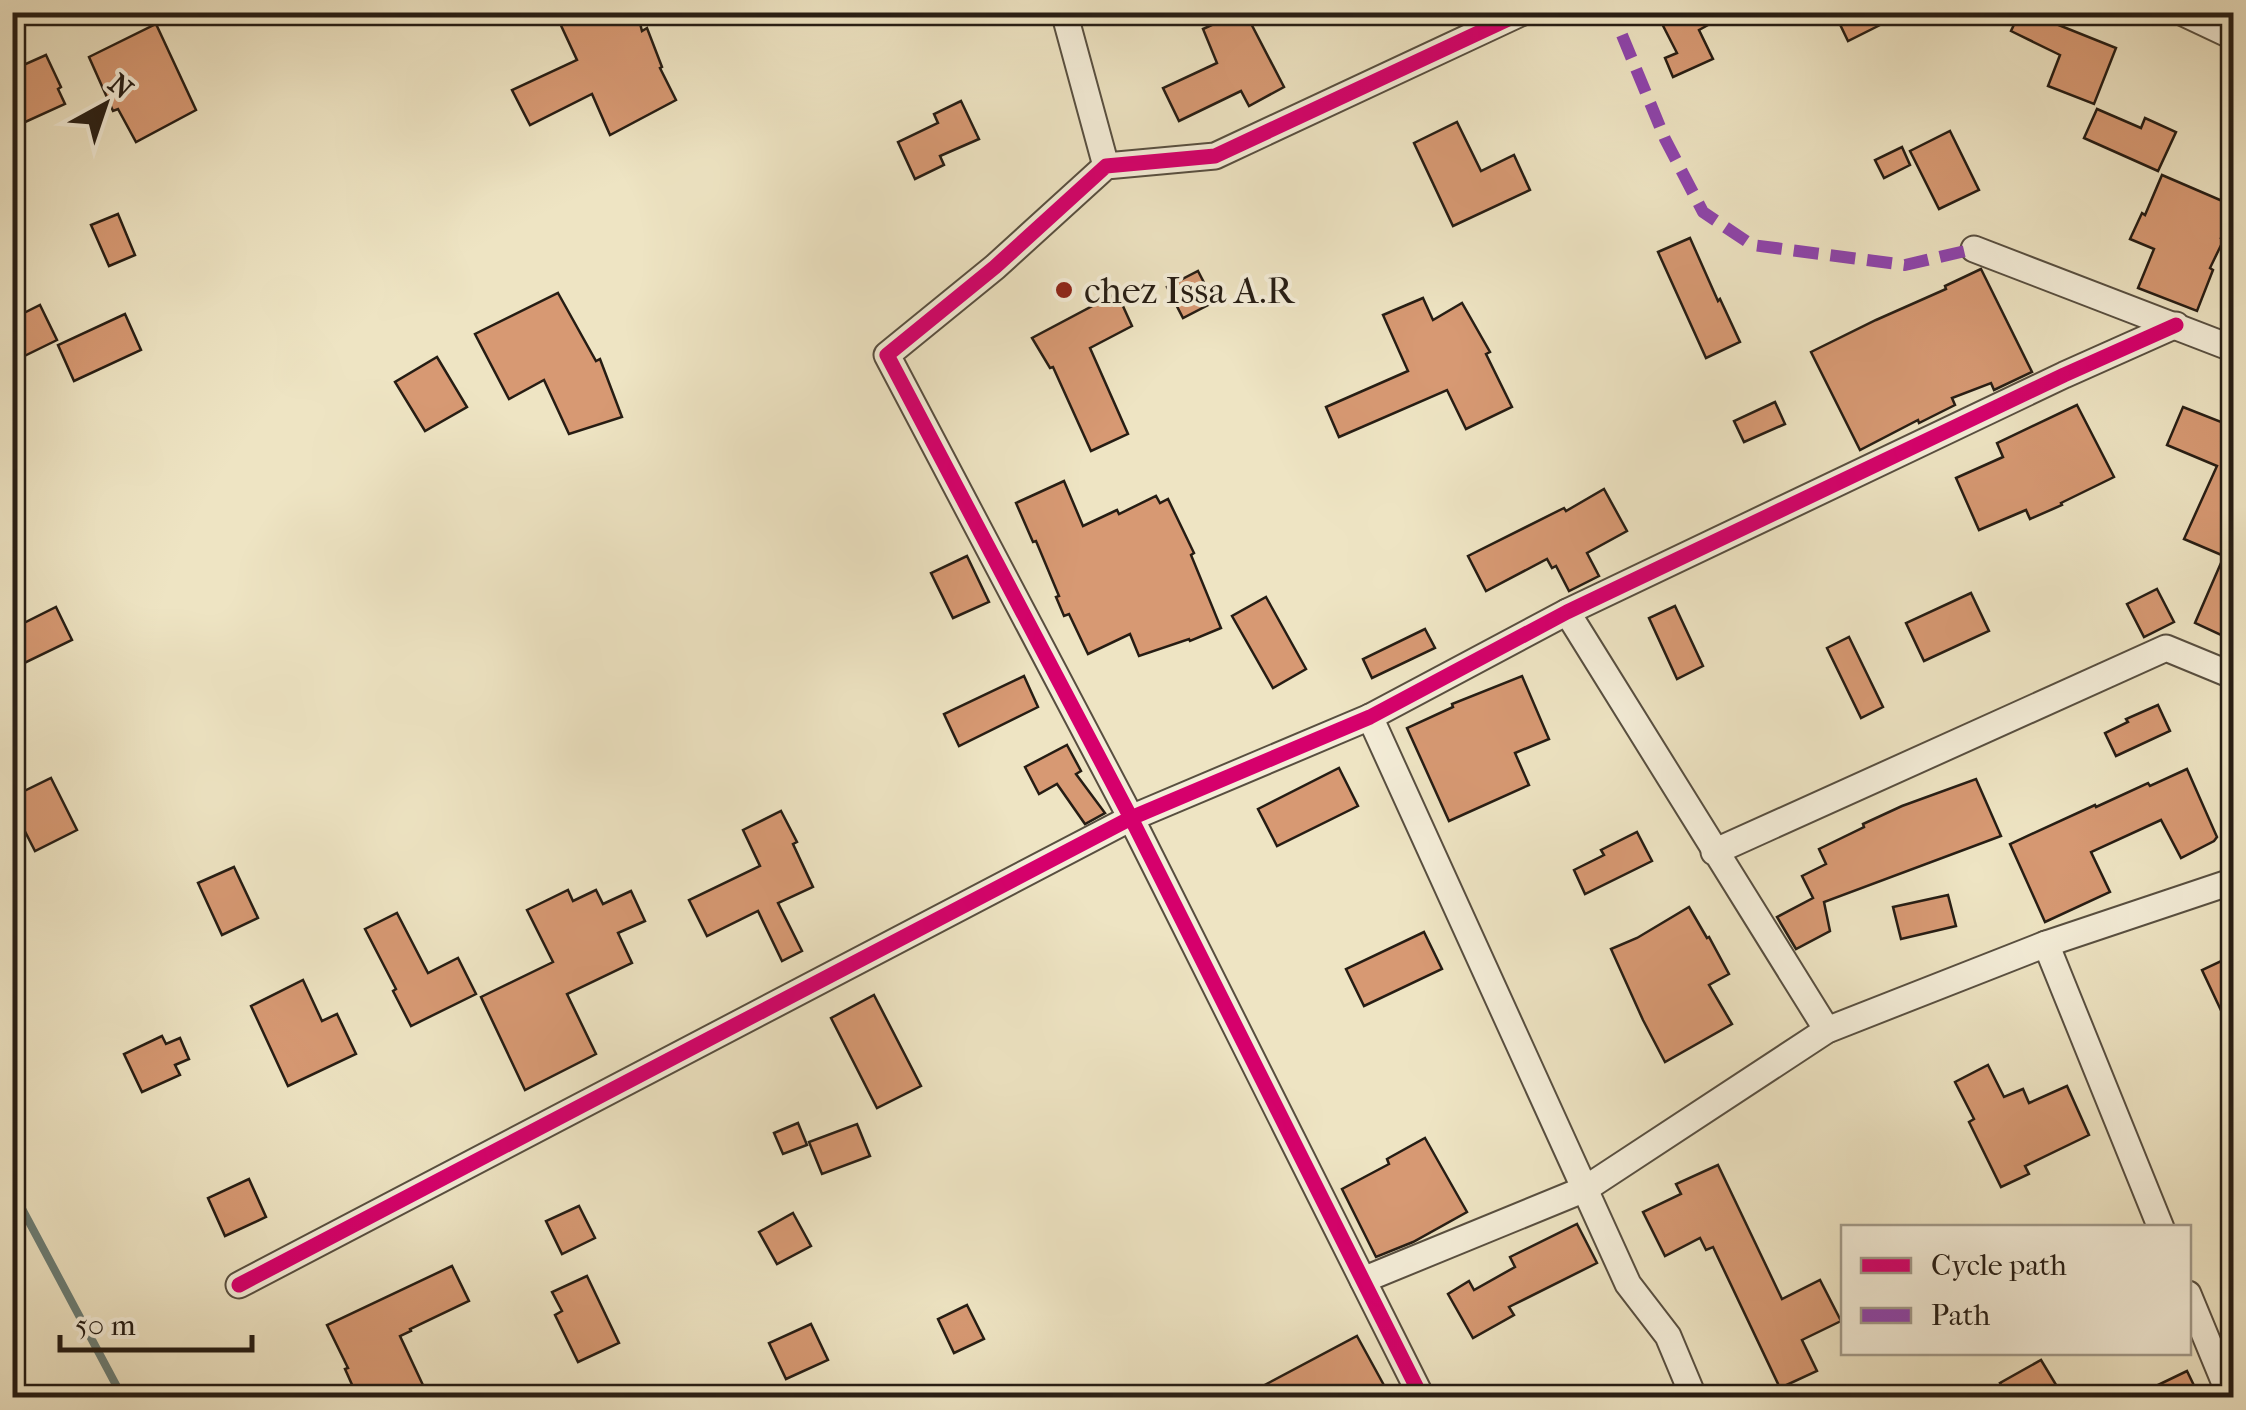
<svg xmlns="http://www.w3.org/2000/svg" width="2246" height="1410" font-family="'IM FELL French Canon',serif">
	<style>
		.lines { fill: none; stroke-linecap: round; stroke-linejoin: round }
		.stream { stroke: #6c7e76; stroke-width: 8 }
		.building { fill: #d79973; stroke: #261d14; stroke-width: 2.5 }
		.minor-casing { stroke: #584f40; stroke-width: 29 }
		.minor { stroke: #f4edd8; stroke-width: 25 }
		.quiet { stroke: #8e44ad; stroke-width: 12; stroke-dasharray: 25 12; stroke-linecap: butt }
		.cycleway-casing { stroke: #f4edd8; stroke-width: 21 }
		.cycleway { stroke: #d6006c; stroke-width: 15 }
		.poi-dot { fill: #8f2418; stroke: #f4edd8; stroke-width: 4 }
		.labels { text-anchor: middle; dominant-baseline: central; stroke-width: 8; stroke-linejoin: round; paint-order: stroke }
		.poi-label { font-size: 38px; fill: #261d14; stroke: #f4edd8; text-anchor: start }
	</style>
	<rect width="100%" height="100%" fill="#eee4c3"/>
	<filter id="stains"><feTurbulence type="fractalNoise" baseFrequency=".002" numOctaves="4"/><feColorMatrix values="0 0 0 0 .2 0 0 0 0 .09 0 0 0 0 .02 0 0 0 .5 -.17"/></filter>
	<radialGradient id="worn" r=".72"><stop offset=".6" stop-color="#630" stop-opacity="0"/><stop offset="1" stop-color="#630" stop-opacity=".3"/></radialGradient>
	<g class="lines">
		<path class="stream" d="M12,1190L123,1398"/>
	</g>
	<g class="building">
		<path d="M572,12H637L642,31L647,28L662,67L660,68L676,100L610,135L592,94L530,125L512,90L577,60L558,19Z"/>
		<path d="M1240,12H1245L1284,87L1249,106L1241,91L1179,121L1163,88L1217,63L1203,29Z"/>
		<path d="M1656,12H1732L1699,30L1713,59L1673,77L1665,58L1677,53Z"/>
		<path d="M1834,12H1906L1848,41Z"/>
		<path d="M2020,12H2043L2041,18L2116,48L2094,104L2048,86L2060,55L2011,31Z"/>
		<path d="M156,24L196,110L136,142L118,109L113,111L89,57Z"/>
		<path d="M46,55L61,87L58,89L65,104L12,128V96L20,93L12,76V70Z"/>
		<path d="M961,101L979,139L940,156L944,165L915,179L898,142L938,123L934,114Z"/>
		<path d="M2097,109L2141,128L2145,118L2176,132L2158,171L2084,138Z"/>
		<path d="M1457,122L1481,171L1514,155L1530,190L1453,226L1414,143Z"/>
		<path d="M1950,131L1979,190L1939,209L1910,151Z"/>
		<path d="M1902,147L1910,165L1884,178L1875,160Z"/>
		<path d="M2162,175L2234,206L2221,238L2224,239L2210,268L2213,270L2197,311L2138,288L2154,249L2130,239L2142,213L2145,215Z"/>
		<path d="M118,214L135,255L109,266L91,225Z"/>
		<path d="M1690,238L1718,301L1720,299L1740,342L1706,358L1658,252Z"/>
		<path d="M1981,269L2032,372L1994,390L1991,383L1952,398L1955,405L1919,423L1918,420L1860,450L1811,352L1876,320L1946,289L1945,286Z"/>
		<path d="M1198,271L1214,302L1183,318L1167,287Z"/>
		<path d="M558,293L596,361L600,359L622,417L569,434L544,380L509,399L475,334Z"/>
		<path d="M1117,293L1132,326L1090,348L1128,434L1091,451L1053,367L1050,368L1032,338Z"/>
		<path d="M1423,298L1433,320L1462,303L1490,352L1486,354L1512,407L1466,429L1447,390L1339,437L1326,407L1408,371L1383,315Z"/>
		<path d="M40,305L57,340L12,362V319Z"/>
		<path d="M125,314L141,350L74,381L58,345Z"/>
		<path d="M437,357L467,407L425,431L395,382Z"/>
		<path d="M1775,402L1785,424L1744,442L1734,421Z"/>
		<path d="M2077,405L2114,477L2061,503L2062,505L2030,519L2026,510L1979,530L1956,478L2003,457L1997,443Z"/>
		<path d="M2183,407L2234,427V641L2195,623L2224,556L2184,539L2217,466L2167,445Z"/>
		<path d="M1064,481L1083,526L1117,510L1119,514L1156,496L1160,503L1168,499L1194,553L1191,555L1221,628L1190,641L1189,639L1139,656L1130,634L1088,654L1069,614L1064,616L1056,597L1059,596L1036,541L1033,542L1016,503Z"/>
		<path d="M1604,489L1627,531L1587,553L1599,576L1569,591L1556,566L1552,568L1547,559L1486,591L1468,556L1564,508L1566,511Z"/>
		<path d="M967,556L989,602L953,618L931,573Z"/>
		<path d="M2157,589L2174,622L2144,637L2127,604Z"/>
		<path d="M1971,593L1989,631L1924,661L1906,623Z"/>
		<path d="M1266,597L1306,669L1273,688L1232,616Z"/>
		<path d="M1675,606L1703,666L1677,679L1649,618Z"/>
		<path d="M56,607L72,640L12,669V629Z"/>
		<path d="M1425,629L1435,648L1372,678L1363,659Z"/>
		<path d="M1849,637L1883,707L1861,718L1827,648Z"/>
		<path d="M1024,676L1038,707L959,746L944,714Z"/>
		<path d="M1522,676L1549,739L1515,753L1529,785L1449,821L1407,728L1453,707L1452,704Z"/>
		<path d="M2158,705L2170,731L2116,756L2105,733L2128,722L2126,719Z"/>
		<path d="M1067,745L1081,771L1076,774L1105,813L1085,824L1057,784L1039,794L1025,767Z"/>
		<path d="M1339,768L1358,806L1277,846L1258,809Z"/>
		<path d="M2187,769L2217,837L2214,841L2181,858L2161,820L2091,852L2110,892L2045,922L2010,844L2095,805L2096,807L2148,783L2150,786Z"/>
		<path d="M51,778L77,830L35,851L12,806V797Z"/>
		<path d="M1976,779L2001,836L1824,902L1830,931L1796,949L1777,917L1813,898L1802,876L1826,864L1819,849L1864,827L1863,824L1902,806Z"/>
		<path d="M781,811L797,842L793,844L813,887L778,903L802,951L782,961L758,911L707,936L689,900L760,866L743,830Z"/>
		<path d="M1637,832L1652,861L1585,894L1574,870L1604,855L1601,850Z"/>
		<path d="M234,867L258,918L222,935L198,883Z"/>
		<path d="M568,890L573,901L596,890L603,904L631,891L645,921L618,933L632,963L567,994L596,1054L525,1090L481,997L553,962L527,910Z"/>
		<path d="M1948,895L1956,926L1901,939L1893,907Z"/>
		<path d="M1689,907L1707,938L1709,937L1729,974L1709,985L1732,1024L1665,1062L1643,1020L1611,949L1637,938Z"/>
		<path d="M397,913L428,973L458,958L476,994L411,1026L393,991L396,989L365,929Z"/>
		<path d="M1424,932L1442,969L1364,1006L1346,969Z"/>
		<path d="M2234,955V1038L2202,970Z"/>
		<path d="M303,980L322,1021L337,1014L356,1054L288,1086L251,1006Z"/>
		<path d="M874,995L921,1086L877,1108L831,1018Z"/>
		<path d="M162,1036L166,1044L180,1038L189,1059L175,1065L180,1075L142,1092L124,1054Z"/>
		<path d="M1988,1065L2004,1097L2023,1089L2029,1103L2067,1086L2089,1135L2025,1166L2029,1174L2001,1187L1969,1122L1974,1119L1955,1082Z"/>
		<path d="M798,1123L807,1145L783,1154L774,1133Z"/>
		<path d="M857,1124L870,1156L822,1174L809,1142Z"/>
		<path d="M1425,1138L1467,1212L1413,1242L1376,1257L1342,1189L1389,1164L1387,1159Z"/>
		<path d="M1718,1165L1782,1299L1820,1280L1841,1321L1802,1340L1817,1371L1780,1388L1713,1247L1706,1250L1700,1238L1665,1256L1643,1212L1681,1194L1676,1184Z"/>
		<path d="M249,1179L266,1217L225,1236L208,1198Z"/>
		<path d="M579,1206L595,1238L562,1254L546,1221Z"/>
		<path d="M793,1213L811,1246L777,1264L759,1232Z"/>
		<path d="M1577,1224L1597,1263L1509,1307L1514,1315L1473,1338L1448,1294L1469,1281L1474,1290L1515,1267L1510,1257Z"/>
		<path d="M452,1266L469,1301L410,1329L411,1331L400,1336L429,1398H399L395,1389L378,1398H358L345,1369L348,1368L327,1325Z"/>
		<path d="M587,1276L619,1343L578,1362L555,1315L562,1311L552,1292Z"/>
		<path d="M967,1305L984,1339L954,1353L938,1319Z"/>
		<path d="M811,1324L828,1360L786,1379L769,1343Z"/>
		<path d="M1357,1336L1386,1389L1370,1398H1240Z"/>
		<path d="M2041,1360L2064,1398H2009L2000,1383Z"/>
		<path d="M2187,1371L2200,1398H2131Z"/>
	</g>
	<g class="lines">
		<g class="minor-casing">
			<g id="minor">
				<path d="M1064,12L1106,166"/>
				<path d="M2181,12L2234,37"/>
				<path d="M1974,249L2234,349"/>
				<path d="M1567,612L1827,1030"/>
				<path d="M1370,717L1628,1284L1668,1336L1694,1398"/>
				<path d="M1714,852L2166,648L2234,676"/>
				<path d="M2046,944L2161,1228"/>
				<path d="M1363,1280L1585,1189L1827,1030L2046,944L2234,881"/>
				<path d="M239,1285L1131,818L887,355L995,267L1106,166L1215,156L1523,12"/>
				<path d="M2188,1294L2231,1398"/>
				<path d="M1422,1398L1131,818L1370,717L1567,612L2064,375L2176,325"/>
			</g>
		</g>
		<use href="#minor" class="minor"/>
		<path class="quiet" d="M1622,35L1665,139L1703,212L1752,245L1905,265L1974,249"/>
		<g class="cycleway-casing">
			<g id="cycleway">
				<path d="M239,1285L1131,818L887,355L995,267L1106,166L1215,156L1523,12"/>
				<path d="M1422,1398L1131,818L1370,717L1567,612L2064,375L2176,325"/>
			</g>
		</g>
		<use href="#cycleway" class="cycleway"/>
	</g>
	<circle class="poi-dot" cx="1064" cy="290" r="10"/>
	<g class="labels">
		<g class="poi-label">
			<text x="1084" y="290">chez Issa A.R</text>
		</g>
	</g>
	<rect width="2246" height="1410" fill="none" stroke="#eee4c3" stroke-width="50"/>
	<rect x="15" y="15" width="2216" height="1380" fill="none" stroke="#261d14" stroke-width="5"/>
	<rect x="25" y="25" width="2196" height="1360" fill="none" stroke="#261d14" stroke-width="2.5"/>
	<rect x="1841" y="1225" width="350" height="130" fill="#f4edd8" stroke="#a29a8a" stroke-width="2.5"/>
	<rect x="1861" y="1258" width="50" height="15" fill="#d6006c" stroke="#a29a8a" stroke-width="2.5"/>
	<text x="1931" y="1275" font-size="30" fill="#261d14">Cycle path</text>
	<rect x="1861" y="1308" width="50" height="15" fill="#8e44ad" stroke="#a29a8a" stroke-width="2.5"/>
	<text x="1931" y="1325" font-size="30" fill="#261d14">Path</text>
	<g transform="translate(105 105) rotate(40)" stroke="#f4edd8" stroke-width="8" paint-order="stroke">
	<path d="M0-8L18 38L0 25L-18 38Z" fill="#261d14"/>
	<text y="-15" font-size="28" font-weight="bold" text-anchor="middle" fill="#261d14">N</text>
	</g>
	<path d="M60 1335v15h192v-15" fill="none" stroke="#261d14" stroke-width="5"/>
	<text x="75" y="1335" font-size="30" fill="#261d14" stroke="#f4edd8" stroke-width="8" paint-order="stroke">50 m</text>
	<rect width="100%" height="100%" filter="url(#stains)"/>
	<rect width="100%" height="100%" fill="url(#worn)"/>
</svg>
